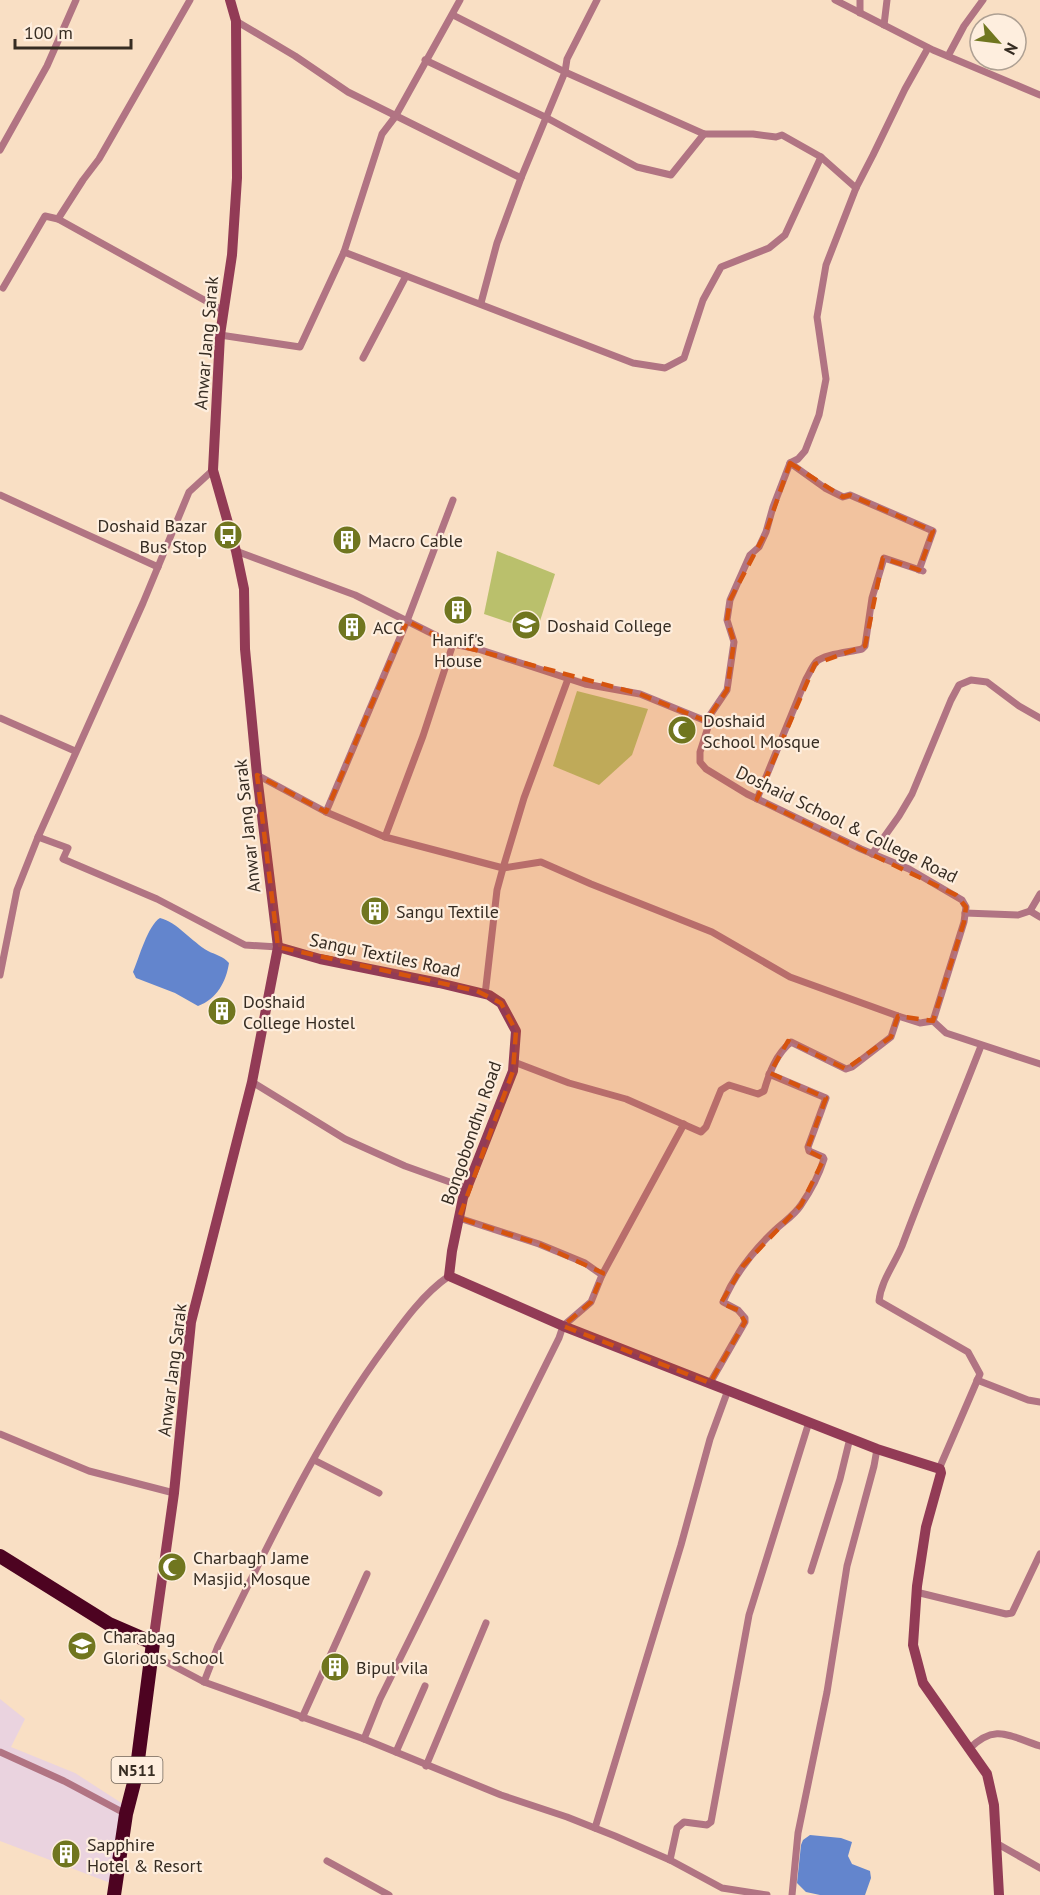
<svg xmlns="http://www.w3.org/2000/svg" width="1040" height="1895" font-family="'PT Sans',sans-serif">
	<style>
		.industrial { fill: #ead3df }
		.green { fill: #bac06c }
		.water { fill: #6385cd }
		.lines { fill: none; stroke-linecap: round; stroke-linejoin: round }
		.street { stroke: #b17483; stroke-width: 7 }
		.secondary { stroke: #923b56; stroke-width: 10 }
		.highway { stroke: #4d0321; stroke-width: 14 }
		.marked { fill: #d6540e; fill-opacity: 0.2; stroke: #d6540e; stroke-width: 4.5; stroke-dasharray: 12 8; stroke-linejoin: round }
		.labels { text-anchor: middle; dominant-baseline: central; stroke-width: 4.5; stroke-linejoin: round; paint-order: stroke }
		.shield { fill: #feeede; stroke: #72665a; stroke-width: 1.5 }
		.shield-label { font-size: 16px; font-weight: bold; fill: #362c22 }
		.street-label { font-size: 18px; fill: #362c22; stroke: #feeede }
		.poi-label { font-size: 18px; fill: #362c22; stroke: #feeede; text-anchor: start }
	</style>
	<rect width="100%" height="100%" fill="#f9dfc4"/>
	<path class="industrial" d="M0,1699L25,1719L11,1747L75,1773L123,1804L113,1884L0,1841Z"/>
	<g class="green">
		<path d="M497,551L555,574L540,621L520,626L484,614Z"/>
		<path d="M577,691L648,709L632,755L599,785L553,766Z"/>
	</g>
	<g class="water">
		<path d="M160,918C177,922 192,942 208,951C216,955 223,956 229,963C226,982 217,999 198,1006L175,993L136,978L133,972C139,958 148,925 160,918Z"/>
		<path d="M810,1835L841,1838L852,1842L848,1856L852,1864L870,1871L871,1878L865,1895H820L806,1892L797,1883L801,1845L803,1840Z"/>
	</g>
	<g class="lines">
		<g class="street">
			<path d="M835,0L933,50L1040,95"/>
			<path d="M860,13V0"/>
			<path d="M453,15L565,72L704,134H753L776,137L782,135L821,157"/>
			<path d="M236,21L295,56L348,92L521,178"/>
			<path d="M884,25L887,0"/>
			<path d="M948,56L964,26L983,0"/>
			<path d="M425,60L547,118L637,167L671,175L704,134"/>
			<path d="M0,150L47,66L76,0"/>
			<path d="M58,219L224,311"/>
			<path d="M344,252L633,363L665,368L684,358L703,300L721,267L769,248L785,235L821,157L856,188"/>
			<path d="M3,288L45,216L58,219L83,180L99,159L190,0"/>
			<path d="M481,303L497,243L521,178L565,72L567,59L597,0"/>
			<path d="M220,335L300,347L344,252L382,134L395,117L460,0"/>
			<path d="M363,358L406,276"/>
			<path d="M790,463L825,488L843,497L850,495L933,531L919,570"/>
			<path d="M0,495L158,567"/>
			<path d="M236,551L355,595L453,644L478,649L585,684L640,694L706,721"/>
			<path d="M0,718L75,751"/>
			<path d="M706,721L727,690L734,642L727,620L730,600L750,555L759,547L766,532L773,507L790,463L798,459L805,451L819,415L826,379L817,317L826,265L856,188L873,155L905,89L928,48"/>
			<path d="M706,721L708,727L700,752V762L706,769L747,794L861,849L909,869L962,900L966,907L964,922L933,1021L946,1033L1040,1064"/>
			<path d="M257,775L326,812L385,837L503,868L541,862L591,884L712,932L790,977L898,1016L920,1023L933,1021"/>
			<path d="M757,799L806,679C809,674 812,667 816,662C824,654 851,652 862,649L865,646L872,598L884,558L923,571"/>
			<path d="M326,812L407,621L453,500"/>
			<path d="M38,837L68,848L63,859L157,899L245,945L278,947"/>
			<path d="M385,837L423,736L453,644"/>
			<path d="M872,854L899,816L912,794L951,700L959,685L971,680L987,682L1019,706L1040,718"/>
			<path d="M1030,911L1040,917"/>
			<path d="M965,913L1018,915L1030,911L1040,894"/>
			<path d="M0,975L17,890L38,837L143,603L189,492L213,470"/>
			<path d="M485,995L497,890L503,868L524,798L568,679"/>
			<path d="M514,1062L569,1083L626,1099L701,1132L706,1127L721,1090L729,1085L758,1094L764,1091C769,1073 776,1054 791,1042L846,1069L852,1067L891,1037L898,1016"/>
			<path d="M252,1082L345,1139L405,1166L461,1186"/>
			<path d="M602,1275L684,1124"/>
			<path d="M977,1380L1028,1400L1040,1402"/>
			<path d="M710,1383L745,1322V1318L738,1310L723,1302C734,1276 753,1251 774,1231C783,1222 794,1216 801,1205C810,1192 819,1175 824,1159L823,1157L809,1151L808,1147L826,1098L769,1074"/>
			<path d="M0,1434L89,1471L174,1493"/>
			<path d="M314,1460L379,1493"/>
			<path d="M939,1469L980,1374L968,1352L879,1301C881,1281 894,1265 902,1246C927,1179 955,1113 981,1046"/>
			<path d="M811,1571L840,1479L850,1438"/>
			<path d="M916,1592L1006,1614L1012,1613L1040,1554"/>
			<path d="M151,1654L204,1682L364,1739L501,1795L567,1817L615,1836L670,1860L722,1888L767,1895"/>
			<path d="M204,1682L218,1646C269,1544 317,1439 385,1347C403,1322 423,1294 449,1276"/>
			<path d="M302,1718L367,1574"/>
			<path d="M364,1739L380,1699L559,1338L563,1326L591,1302L602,1275L585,1263L539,1244L459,1218"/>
			<path d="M969,1749C995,1723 1009,1736 1040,1746"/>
			<path d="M0,1752L64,1781L126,1814"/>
			<path d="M396,1752L425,1686"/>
			<path d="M426,1766L486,1623"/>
			<path d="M595,1828L681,1545L710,1439L728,1390"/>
			<path d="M996,1843L1040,1868"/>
			<path d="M670,1860L677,1828L684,1822L707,1825L711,1822L749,1615L809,1422"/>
			<path d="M327,1861L389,1895"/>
			<path d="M792,1895L798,1833L827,1692L847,1566L874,1466L877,1449"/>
		</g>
		<g class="secondary">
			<path d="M278,947L320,959L439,983L489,995L501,1003L516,1031L513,1071L463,1198L452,1251L449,1276L563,1326L877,1449L940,1469L941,1473L926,1527L917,1586L913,1645L923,1683L987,1774L994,1805L999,1895"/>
			<path d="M153,1643L174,1493L191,1322L252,1082L278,947L257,775L245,649L244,589L236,551L213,470L220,335L232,255L237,178L236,21L230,0"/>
		</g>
		<path class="highway" d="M0,1556L109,1624L153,1643L136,1775L126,1814L114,1895"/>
	</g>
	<path class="marked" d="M790,463L843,497L850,495L933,531L919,570L883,558L865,646L815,664L757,799L956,895L966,907L964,922L933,1021L898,1016L891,1037L846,1069L788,1041L770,1073L826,1098L807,1150L824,1159L801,1205L743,1266L721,1303L738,1310L745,1322L710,1383L563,1326L591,1302L603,1273L539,1244L459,1218L513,1071L516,1031L501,1003L477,991L278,947L257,775L326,812L407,621L453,644L640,694L706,721L727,690L734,642L727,620L730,600L766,532Z"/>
	<defs>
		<g id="bus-disc" transform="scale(1.5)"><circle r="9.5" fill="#70761f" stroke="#feeede"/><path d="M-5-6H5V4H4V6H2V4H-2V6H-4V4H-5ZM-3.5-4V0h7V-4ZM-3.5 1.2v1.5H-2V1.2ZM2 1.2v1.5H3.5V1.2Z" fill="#fff"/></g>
		<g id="building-disc" transform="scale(1.5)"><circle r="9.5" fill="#70761f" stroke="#feeede"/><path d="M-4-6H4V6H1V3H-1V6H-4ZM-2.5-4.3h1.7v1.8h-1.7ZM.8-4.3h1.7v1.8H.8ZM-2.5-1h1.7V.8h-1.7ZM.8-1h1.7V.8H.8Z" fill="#fff"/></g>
		<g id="university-disc" transform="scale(1.5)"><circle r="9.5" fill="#70761f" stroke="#feeede"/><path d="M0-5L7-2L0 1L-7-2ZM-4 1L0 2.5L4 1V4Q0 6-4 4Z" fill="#fff"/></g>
		<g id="mosque-disc" transform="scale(1.5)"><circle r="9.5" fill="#70761f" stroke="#feeede"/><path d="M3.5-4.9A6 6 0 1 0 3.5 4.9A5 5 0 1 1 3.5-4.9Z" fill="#fff"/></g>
		<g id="school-disc" transform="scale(1.5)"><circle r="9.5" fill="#70761f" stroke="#feeede"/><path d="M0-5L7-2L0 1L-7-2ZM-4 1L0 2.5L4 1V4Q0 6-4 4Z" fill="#fff"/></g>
	</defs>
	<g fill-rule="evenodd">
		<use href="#bus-disc" x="228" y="535"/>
		<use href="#building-disc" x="347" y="540"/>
		<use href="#building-disc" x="458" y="610"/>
		<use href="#university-disc" x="526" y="625"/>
		<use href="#building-disc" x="352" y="627"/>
		<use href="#mosque-disc" x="682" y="730"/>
		<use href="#building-disc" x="375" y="911"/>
		<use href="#building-disc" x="222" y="1011"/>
		<use href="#mosque-disc" x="172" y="1567"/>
		<use href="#school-disc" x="82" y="1646"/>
		<use href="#building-disc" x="335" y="1667"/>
		<use href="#building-disc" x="66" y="1854"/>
	</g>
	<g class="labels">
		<rect class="shield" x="111.5" y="1757" width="51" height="26" rx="4.5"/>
		<g class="shield-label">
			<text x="137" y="1770">N511</text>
		</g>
		<g class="street-label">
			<text transform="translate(206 343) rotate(-85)">Anwar Jang Sarak</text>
			<text transform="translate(847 824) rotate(26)">Doshaid School &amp; College Road</text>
			<text transform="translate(247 826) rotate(-96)">Anwar Jang Sarak</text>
			<text transform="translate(385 955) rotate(12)">Sangu Textiles Road</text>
			<text transform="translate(471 1133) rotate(-71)">Bongobondhu Road</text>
			<text transform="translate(172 1370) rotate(-83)">Anwar Jang Sarak</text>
		</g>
		<g class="poi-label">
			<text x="207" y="525" text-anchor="end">Doshaid Bazar<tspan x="207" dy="21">Bus Stop</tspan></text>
			<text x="368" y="540">Macro Cable</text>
			<text x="547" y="625">Doshaid College</text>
			<text x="373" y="627">ACC</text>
			<text x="458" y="639" text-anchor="middle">Hanif's<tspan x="458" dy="21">House</tspan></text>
			<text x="703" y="720">Doshaid<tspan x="703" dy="21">School Mosque</tspan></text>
			<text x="396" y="911">Sangu Textile</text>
			<text x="243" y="1001">Doshaid<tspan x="243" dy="21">College Hostel</tspan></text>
			<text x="193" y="1557">Charbagh Jame<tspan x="193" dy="21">Masjid, Mosque</tspan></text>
			<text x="103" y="1636">Charabag<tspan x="103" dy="21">Glorious School</tspan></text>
			<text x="356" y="1667">Bipul vila</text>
			<text x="87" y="1844">Sapphire<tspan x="87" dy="21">Hotel &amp; Resort</tspan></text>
		</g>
	</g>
	<g transform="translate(998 42) rotate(118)"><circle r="28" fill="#feeede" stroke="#aea093" stroke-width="1.5"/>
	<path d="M0-4.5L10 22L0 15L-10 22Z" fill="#70761f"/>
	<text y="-9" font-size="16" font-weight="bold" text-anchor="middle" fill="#362c22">N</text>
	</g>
	<path d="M15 39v9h116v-9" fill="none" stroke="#362c22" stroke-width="3"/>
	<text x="24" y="39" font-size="18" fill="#362c22" stroke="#feeede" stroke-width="4.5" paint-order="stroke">100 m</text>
</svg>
